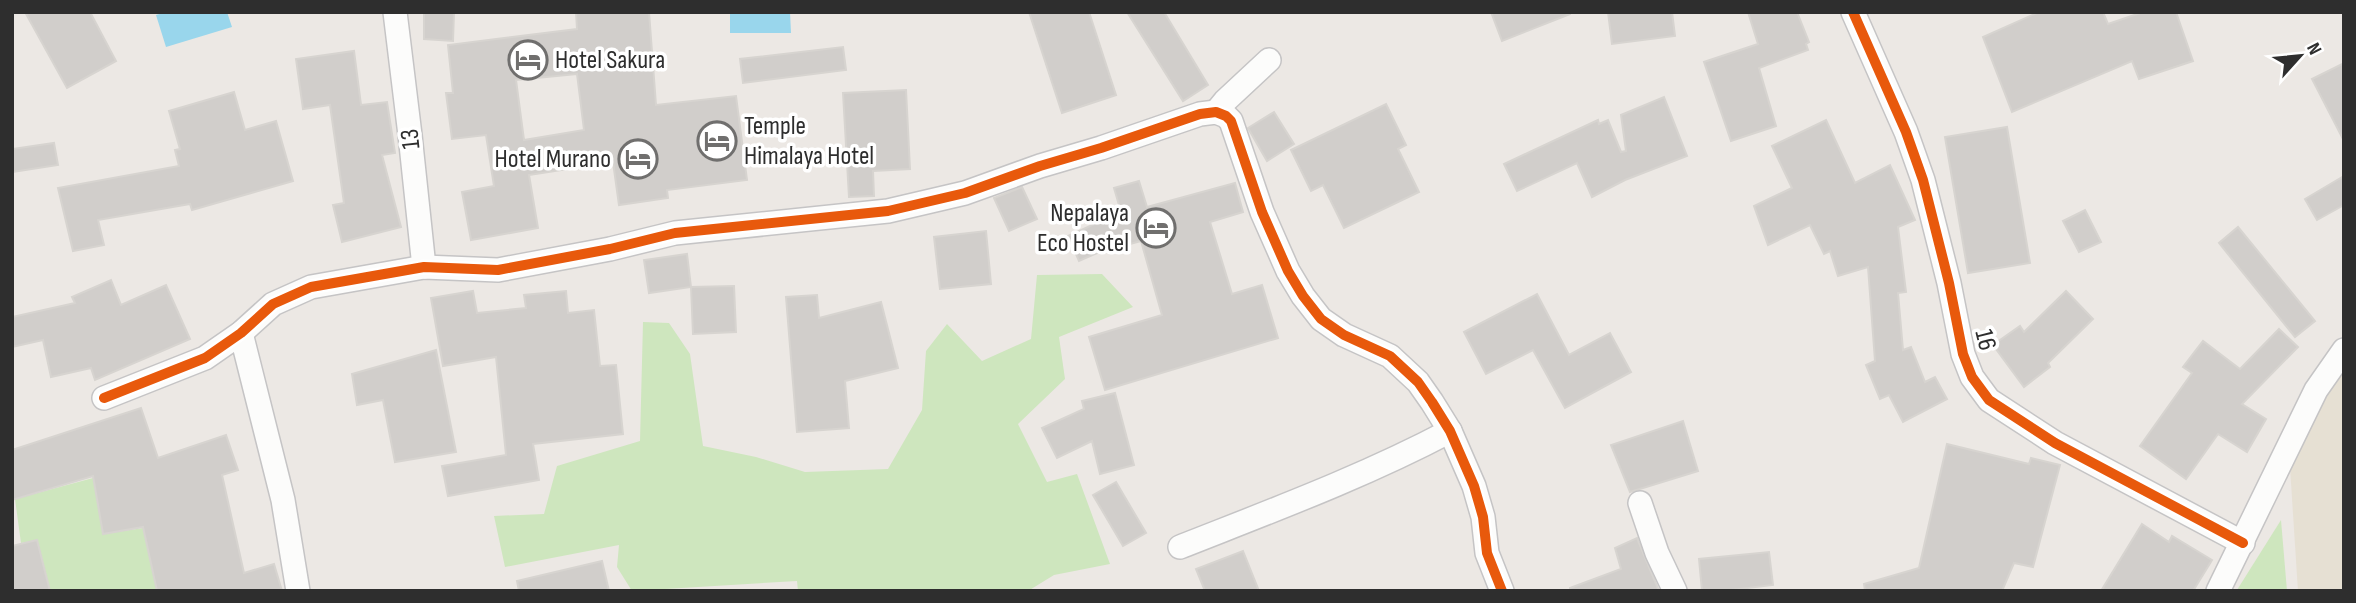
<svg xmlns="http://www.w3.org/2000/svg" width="2356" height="603" font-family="'Sofia Sans Condensed',sans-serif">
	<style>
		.education { fill: #e6e0d3 }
		.green { fill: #cee6be }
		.water { fill: #99d6ec }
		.building { fill: #d1cecb; stroke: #d7d4d0; stroke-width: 2; fill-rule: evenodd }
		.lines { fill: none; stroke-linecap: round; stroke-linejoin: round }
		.minor-casing { stroke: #c5c4c5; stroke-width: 26 }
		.minor { stroke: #fcfcfb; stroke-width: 23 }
		.cycleway-casing { stroke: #fff; stroke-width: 15 }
		.cycleway { stroke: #e8590c; stroke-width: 10 }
		.labels { text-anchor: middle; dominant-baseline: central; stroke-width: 7; stroke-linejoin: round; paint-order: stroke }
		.poi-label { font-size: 26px; fill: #2e2e2e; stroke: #fff; text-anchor: start }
		.street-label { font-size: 26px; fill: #2e2e2e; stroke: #fff }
	</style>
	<rect width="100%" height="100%" fill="#ece8e4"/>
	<path class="education" d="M2344,367V591H2298L2290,467L2339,370Z"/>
	<g class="green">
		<path d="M1102,274L1133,307L1059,337L1065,379L1018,424L1047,482L1077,474L1110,564L1054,575L1028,591H798L797,581L632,591L617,567L619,545L505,567L494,516L544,514L557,466L640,441L643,322L669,323L690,354L703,446L756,457L805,472L888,469L922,410L926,351L947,324L982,361L1031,339L1037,275Z"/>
		<path d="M93,478L103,534L143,528L152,566L219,591H50L37,540L21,543L15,499Z"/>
		<path d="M2281,520L2287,591H2237V590Z"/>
	</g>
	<g class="water">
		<path d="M166,12H227L232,27L166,47L156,15Z"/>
		<path d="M730,12H790L791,33H730Z"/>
	</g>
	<g class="building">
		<path d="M25,12H90L116,61L67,88Z"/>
		<path d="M424,12H454L453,41L424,39Z"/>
		<path d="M576,12H649L656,105L736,96L747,180L667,190L668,198L619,205L613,162L529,175L538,228L471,240L462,192L494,186L486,135L452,139L446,93H453L448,45L577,29ZM577,74L584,130L524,140L516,80Z"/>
		<path d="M1029,12H1089L1116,95L1062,113Z"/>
		<path d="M1127,12H1164L1208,85L1183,101Z"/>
		<path d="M1491,12H1570V14L1502,41Z"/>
		<path d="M1608,12H1672L1675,36L1612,44Z"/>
		<path d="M1748,12H1797L1809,42L1806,44L1808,50L1759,68L1776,126L1731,141L1704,62L1758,44Z"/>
		<path d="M2039,12H2103L2108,24L2143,12H2176L2193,61L2139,79L2132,61L2012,112L1983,37Z"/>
		<path d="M843,47L846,70L743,83L740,59Z"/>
		<path d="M354,51L361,105L387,102L395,153L382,155L401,227L342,242L333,205L344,203L330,105L303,109L296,59Z"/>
		<path d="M2344,63V141L2312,79Z"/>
		<path d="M906,90L910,169L873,171L874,196L849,197L843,93Z"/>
		<path d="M234,92L245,130L276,121L293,181L192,210L190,204L98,220L104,245L73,251L58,188L179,166L175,150L180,149L169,111Z"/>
		<path d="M1664,97L1687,156L1625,180L1592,197L1577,163L1517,191L1504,164L1598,120L1599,124L1608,120L1621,152L1626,151L1621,115Z"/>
		<path d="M1386,104L1406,145L1398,149L1419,192L1344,228L1323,185L1311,191L1291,150Z"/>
		<path d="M1274,112L1294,144L1267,161L1248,128Z"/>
		<path d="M1826,120L1855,183L1890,165L1915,220L1898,227L1906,292L1898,293L1903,350L1911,347L1925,382L1935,377L1947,399L1903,422L1889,395L1880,399L1866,365L1875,361L1868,267L1838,276L1830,251L1824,254L1810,225L1768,245L1754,206L1792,188L1772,146Z"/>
		<path d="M2007,127L2030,263L1968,273L1945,137Z"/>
		<path d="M54,143L58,165L12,172V149Z"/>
		<path d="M2344,176V205L2317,220L2305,199Z"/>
		<path d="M1139,181L1147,207L1235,183L1243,212L1210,222L1232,294L1262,285L1278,338L1105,390L1089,337L1162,315L1141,241L1130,244L1129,239L1079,261L1068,236L1121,212L1114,188Z"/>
		<path d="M1022,187L1037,219L1009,231L994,198Z"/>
		<path d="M2085,210L2101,242L2079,252L2063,221Z"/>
		<path d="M2238,227L2315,321L2295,337L2219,243Z"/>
		<path d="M986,231L991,284L940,289L934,237Z"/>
		<path d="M687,254L691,287L649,293L644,260Z"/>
		<path d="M111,280L121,305L166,285L190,339L95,380L91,368L51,377L43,340L12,347V317L75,303L72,297Z"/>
		<path d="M734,286L736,332L693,334L691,287Z"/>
		<path d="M473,291L477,313L526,308L524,295L566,291L568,313L594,310L600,366L616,365L623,434L533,444L539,480L448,496L442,466L506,455L496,357L443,366L431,298Z"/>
		<path d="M2066,291L2093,319L2048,363L2050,367L2024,387L1993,345L2020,326L2024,332Z"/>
		<path d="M1537,294L1569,355L1610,333L1631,372L1565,408L1533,350L1486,374L1464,332Z"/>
		<path d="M817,295L819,318L881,302L898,368L845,381L849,428L797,432L786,297Z"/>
		<path d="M2279,329L2298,347L2242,404L2266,419L2247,452L2218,434L2186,479L2140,446L2192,373L2183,367L2203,341L2240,369Z"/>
		<path d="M436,350L456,452L395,462L383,400L357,405L352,374Z"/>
		<path d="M1115,393L1134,465L1100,474L1092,441L1057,458L1042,428L1084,409L1082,401Z"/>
		<path d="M141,408L158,458L226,435L238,470L222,475L244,573L274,564L282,591H157L143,527L103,534L93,476L12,500V450Z"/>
		<path d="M1683,421L1698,471L1630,492L1611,445Z"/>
		<path d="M1947,444L2029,464L2031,458L2060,465L2033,567L2014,563L2002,591H1865L1864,584L1919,568Z"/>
		<path d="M1116,482L1146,533L1123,546L1093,495Z"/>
		<path d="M2142,524L2169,542L2172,536L2212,560L2193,591H2101Z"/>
		<path d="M1637,538L1659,591H1570V588L1621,569L1615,548Z"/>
		<path d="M37,540L50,591H12V546Z"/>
		<path d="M1243,551L1259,591H1205L1196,569Z"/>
		<path d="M1769,552L1773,585L1723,591H1702L1699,559Z"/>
		<path d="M602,561L609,591H519L517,581Z"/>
	</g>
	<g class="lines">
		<g class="minor-casing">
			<g id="minor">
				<path d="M395,12L410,135L424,267"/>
				<path d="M1853,12L1906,132L1923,180L1949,283L1963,354L1972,377L1989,400L2055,443L2243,543"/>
				<path d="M1216,112L1225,101L1269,60"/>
				<path d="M241,333L283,500L298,591"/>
				<path d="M104,398L205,358L241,333L273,304L311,287L424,267L498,270L610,249L675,233L888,211L965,193L1040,166L1101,148L1200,114L1216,112L1226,116L1231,121L1262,212L1288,271L1303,296L1321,319L1344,335L1390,356L1418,382L1432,402L1450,431L1474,486L1483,517L1487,553L1502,591"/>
				<path d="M1640,503L1657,553L1675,591"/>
				<path d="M1180,547C1271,511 1363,477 1450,431"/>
				<path d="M2218,591L2316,390L2344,350"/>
			</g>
		</g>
		<use href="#minor" class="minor"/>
		<g class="cycleway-casing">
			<g id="cycleway">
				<path d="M1853,12L1906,132L1923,180L1949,283L1963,354L1972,377L1989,400L2055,443L2243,543"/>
				<path d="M104,398L205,358L241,333L273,304L311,287L424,267L498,270L610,249L675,233L888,211L965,193L1040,166L1101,148L1200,114L1216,112L1226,116L1231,121L1262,212L1288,271L1303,296L1321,319L1344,335L1390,356L1418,382L1432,402L1450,431L1474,486L1483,517L1487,553L1502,591"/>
			</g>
		</g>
		<use href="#cycleway" class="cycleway"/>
	</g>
	<defs>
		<g id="hotel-ring" transform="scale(2.0125)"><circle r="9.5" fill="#fff" stroke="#706f6e" stroke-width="1.5"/><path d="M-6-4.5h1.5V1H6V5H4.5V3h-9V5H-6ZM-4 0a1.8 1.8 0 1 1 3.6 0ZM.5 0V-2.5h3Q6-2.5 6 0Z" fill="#706f6e"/></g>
	</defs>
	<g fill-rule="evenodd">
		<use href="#hotel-ring" x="528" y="60"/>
		<use href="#hotel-ring" x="717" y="141"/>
		<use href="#hotel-ring" x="638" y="159"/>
		<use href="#hotel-ring" x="1156" y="228"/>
	</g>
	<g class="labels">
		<g class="poi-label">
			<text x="555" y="60">Hotel Sakura</text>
			<text x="744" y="126">Temple<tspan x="744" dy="30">Himalaya Hotel</tspan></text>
			<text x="611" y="159" text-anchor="end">Hotel Murano</text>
			<text x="1129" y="213" text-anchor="end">Nepalaya<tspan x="1129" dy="30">Eco Hostel</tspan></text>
		</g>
		<g class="street-label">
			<text transform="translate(411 139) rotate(-96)">13</text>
			<text transform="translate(1985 340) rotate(76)">16</text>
		</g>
	</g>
	<rect width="2356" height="603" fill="none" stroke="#2e2e2e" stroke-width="28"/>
	<g transform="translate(2300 56) rotate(63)" stroke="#ffffff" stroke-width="5" paint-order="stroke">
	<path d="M0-5L12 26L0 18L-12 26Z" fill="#2e2e2e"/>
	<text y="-10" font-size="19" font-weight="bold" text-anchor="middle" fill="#2e2e2e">N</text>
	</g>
</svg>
